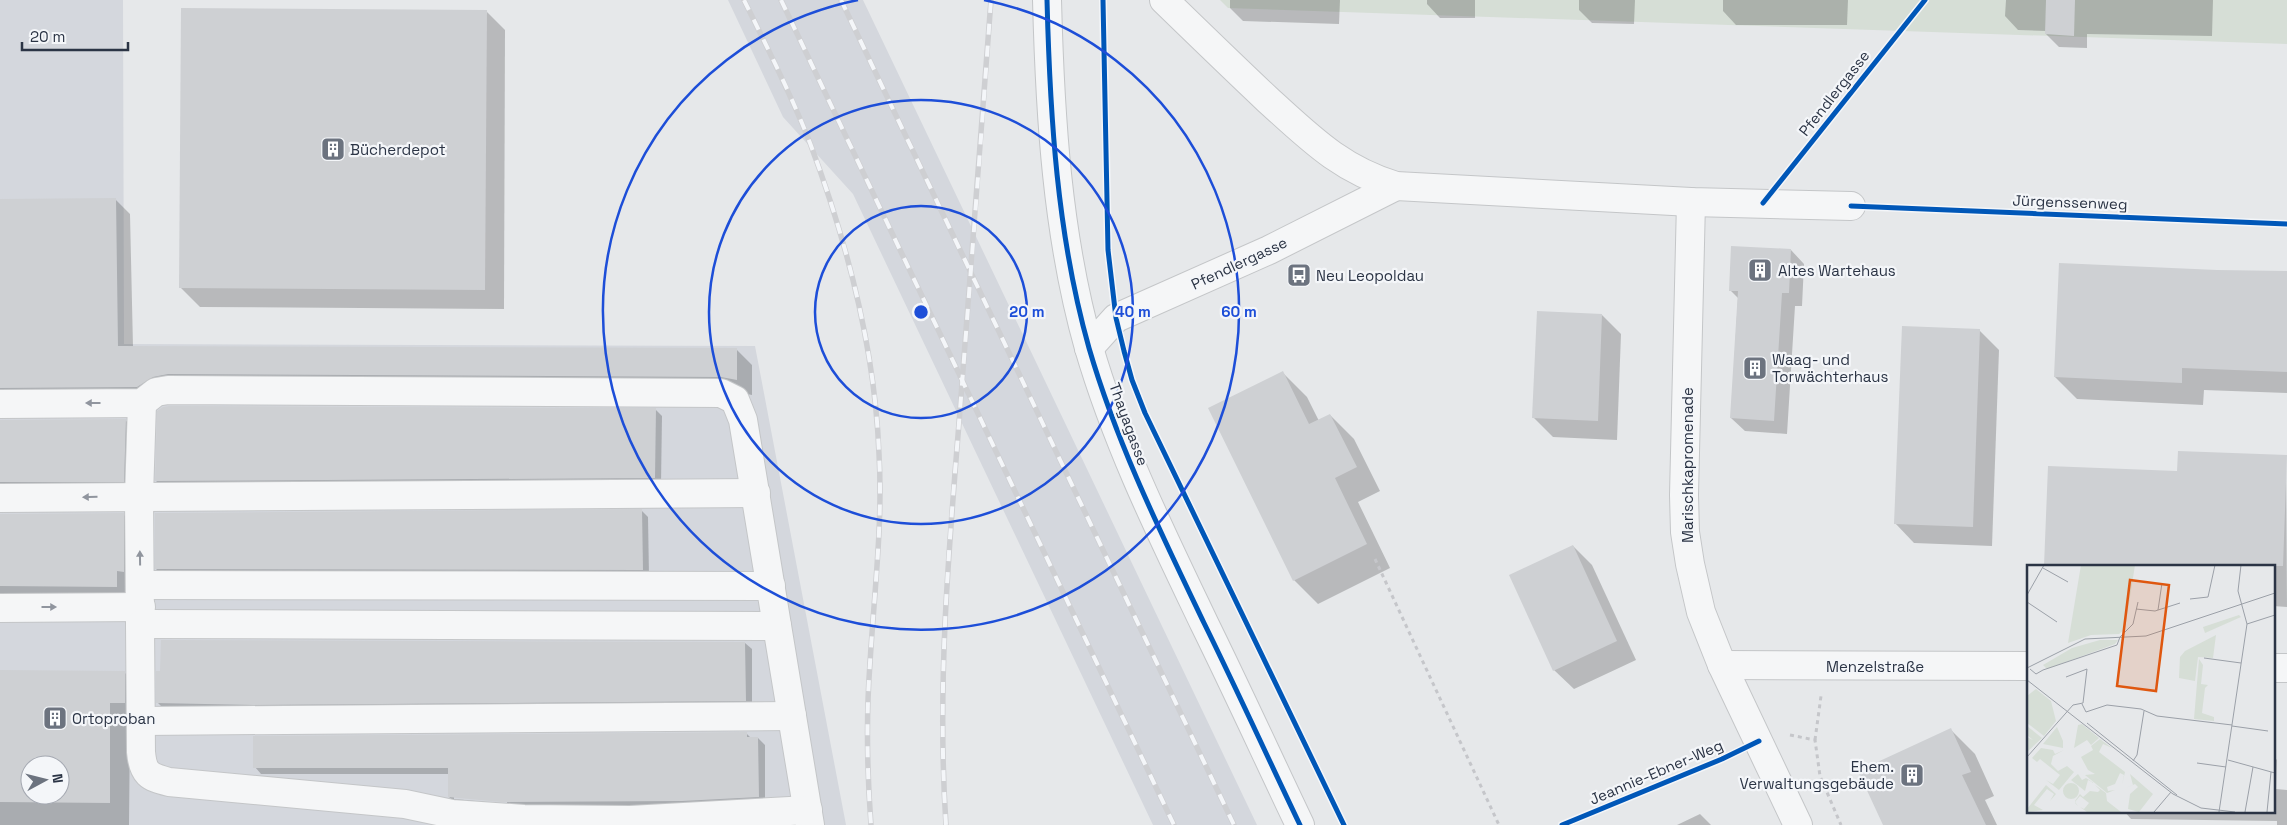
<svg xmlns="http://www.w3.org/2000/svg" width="2287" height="825" font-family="'Space Grotesk',sans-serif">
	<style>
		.built { fill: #d4d7dd; fill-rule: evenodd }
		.green { fill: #d6ded6 }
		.shadow { fill: #0003; fill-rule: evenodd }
		.building { fill: #ced0d3; fill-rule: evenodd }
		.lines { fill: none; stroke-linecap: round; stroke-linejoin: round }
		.minor-casing { stroke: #c4c6c8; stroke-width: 30 }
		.path { stroke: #c5c6ca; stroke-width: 3; stroke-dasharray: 4 4; stroke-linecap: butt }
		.minor { stroke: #f5f6f7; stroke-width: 28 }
		.rail-casing { stroke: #cecfd2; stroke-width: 5.5 }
		.rail { stroke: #f4f6f9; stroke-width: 4; stroke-dasharray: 11; stroke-linecap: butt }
		.cycleway-casing { stroke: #f4f6f9; stroke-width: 8 }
		.cycleway { stroke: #0057b8; stroke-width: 5 }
		.oneway { fill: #90959e }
		.ring { fill: none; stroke: #1d4ed8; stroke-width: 2.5 }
		.labels { text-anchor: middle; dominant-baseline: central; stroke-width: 4.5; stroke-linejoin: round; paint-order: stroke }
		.street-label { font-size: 15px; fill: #2b3445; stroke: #f4f6f9 }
		.poi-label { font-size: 15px; fill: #2b3445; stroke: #f4f6f9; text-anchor: start }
		.inset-road { fill: none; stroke: #9ba0a8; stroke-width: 1 }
		.view { fill: #df570f; fill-opacity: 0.15; stroke: #df570f; stroke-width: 2.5 }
		.inset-edge { fill: none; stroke: #2b3445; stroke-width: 2.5 }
		.centre { fill: #1d4ed8; stroke: #f4f6f9; stroke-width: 2.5 }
		.ring-label { font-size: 15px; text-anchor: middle; font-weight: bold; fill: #1d4ed8; stroke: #f4f6f9; stroke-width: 4.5; stroke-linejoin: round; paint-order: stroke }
	</style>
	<rect width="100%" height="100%" fill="#e6e8ea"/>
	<g class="built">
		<path d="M0,0H123L124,344L755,346L846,825H0ZM30,765H60V795H30Z"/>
		<path d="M728,0H863L1257,825H1153L853,194L783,117Z"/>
	</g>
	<path class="green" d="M1220,0H2287V44L1228,8Z"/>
	<g class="shadow">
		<path d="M1230,0H1340L1339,24L1243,21L1230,8Z"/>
		<path d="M1427,0H1475V18H1440L1427,4Z"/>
		<path d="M1579,0H1635L1634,24L1592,23L1579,10Z"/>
		<path d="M1723,0H1848L1847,25H1736L1723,11Z"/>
		<path d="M2006,0H2213L2212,36L2087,34V48L2059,47L2046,34V31L2018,30L2005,16Z"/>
		<path d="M486,11L505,30L504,309L200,307L180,287Z"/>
		<path d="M115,199L130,214L133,347L737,350L752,365V395L737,392L184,389L0,417V201Z"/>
		<path d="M1791,250L1804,264L1802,306H1795L1787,434L1745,431L1731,418L1738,298L1730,290Z"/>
		<path d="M2217,271L2287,273V393L2204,390L2203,405L2077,399L2055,377Z"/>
		<path d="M1602,315L1621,334L1617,440L1553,437L1534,418Z"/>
		<path d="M1979,330L1999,350L1992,546L1914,543L1895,523Z"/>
		<path d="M1283,373L1307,397L1319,421L1330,415L1354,439L1380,491L1358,502L1390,568L1318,604L1294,580Z"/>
		<path d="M656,410L662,416L661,484L163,488L156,481Z"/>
		<path d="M125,420L141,435L139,496L0,511V421Z"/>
		<path d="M2286,456L2287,607L2273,606V566H2045L2049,467L2178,472Z"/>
		<path d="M642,511L648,517L649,576H163L156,569Z"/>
		<path d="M123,514L138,529L132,602L0,601V515Z"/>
		<path d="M1573,546L1592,565L1636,660L1574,689L1554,670Z"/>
		<path d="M745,643L752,649V707L164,709L158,703Z"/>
		<path d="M0,671L124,672L144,692L130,723L129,825H0ZM30,765H60V795H30Z"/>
		<path d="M1951,730L1975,754L1994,796L1985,800L1997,825H1884Z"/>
		<path d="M746,733L751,738H758L765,745V803L690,808H508L456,803L449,797V774H261L255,767ZM454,796L507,801V804L454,799Z"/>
		<path d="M2273,756L2277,760L2276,789L2287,790V825H2277V821L2131,819L2124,811H2273Z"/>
		<path d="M1700,814L1711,825H1677Z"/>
	</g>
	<g class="building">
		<path d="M2046,0H2075L2074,36L2045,34Z"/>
		<path d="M181,8L487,10L485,290L179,288Z"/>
		<path d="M116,198L118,346L737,348V380L721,377L168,374L153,377L137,387L0,388V199Z"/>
		<path d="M1731,246L1791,249L1789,293H1782L1774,421L1730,418L1738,291H1729Z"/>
		<path d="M2059,263L2217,270L2287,271V372L2182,368V383L2054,377Z"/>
		<path d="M1537,311L1602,314L1598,421L1532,418Z"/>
		<path d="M1902,326L1980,329L1973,527L1894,524Z"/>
		<path d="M1283,371L1309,424L1330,414L1357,467L1335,478L1367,544L1293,581L1208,408Z"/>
		<path d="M169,406L656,408L655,478L155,481L157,411L163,407Z"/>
		<path d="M126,419L124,482H0V420Z"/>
		<path d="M2178,451L2287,455L2283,566H2044L2048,466L2177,471Z"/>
		<path d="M642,509L643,570L155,569V513Z"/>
		<path d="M124,513V572L117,571V587L0,586V514Z"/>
		<path d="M1573,545L1617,641L1553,671L1509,575Z"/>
		<path d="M161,640L745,642L746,701L254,705L156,703V671H160Z"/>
		<path d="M0,670L125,671V703H110V803L0,802ZM30,765H60V795H30Z"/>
		<path d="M1951,728L1971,772L1962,775L1986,825H1883L1858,771Z"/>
		<path d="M747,732V737H758L759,797L682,801L501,802L448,797V768H253V736Z"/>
	</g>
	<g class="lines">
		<g class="minor-casing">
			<g id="minor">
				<path d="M1047,0C1050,116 1057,235 1089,348C1117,444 1161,533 1204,623C1237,690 1268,758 1300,825"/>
				<path d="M1164,0C1199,34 1233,67 1268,100C1310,138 1340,169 1396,186L1691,202L1851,206"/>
				<path d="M1691,202L1684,495L1685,532L1690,564L1701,612L1722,665L1798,825"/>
				<path d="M1089,348L1116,318L1269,250L1396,186"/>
				<path d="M142,403L139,496L141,752C143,774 149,777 169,782L405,804L452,814L524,819L630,820L636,825"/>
				<path d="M0,404L142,403L156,392L168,390L721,393L735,400L743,420L810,825"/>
				<path d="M0,498L756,493"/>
				<path d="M141,585L771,586"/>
				<path d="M0,608L141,607"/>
				<path d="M142,624L777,626"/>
				<path d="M1722,665L2028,666"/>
				<path d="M2273,668H2287"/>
				<path d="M142,721L792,716"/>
				<path d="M630,820L808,810"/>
			</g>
		</g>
		<g class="path">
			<path d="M1375,559L1499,825"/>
			<path d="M1790,735L1815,740L1820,776L1841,825"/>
			<path d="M1815,740L1821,696"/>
		</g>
		<use href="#minor" class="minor"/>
		<g class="rail-casing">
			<g id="rail">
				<path d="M744,0C767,47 791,94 810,143C847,242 875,349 879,454C883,524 874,594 870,663C866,717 867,771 871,825"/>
				<path d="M781,0L1174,825"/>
				<path d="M841,0L1234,825"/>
				<path d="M946,825C937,691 948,557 959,423C970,282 981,141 991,0"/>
			</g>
		</g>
		<use href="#rail" class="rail"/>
		<g class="cycleway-casing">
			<g id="cycleway">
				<path d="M1047,0C1050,116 1057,235 1089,348C1117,444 1161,533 1204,623C1237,690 1268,758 1300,825"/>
				<path d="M1103,0L1108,250L1116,318L1124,351L1132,380L1145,413L1344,825"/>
				<path d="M1763,203L1925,0"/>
				<path d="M1851,206L2287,224"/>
				<path d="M1562,825L1722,759L1759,741"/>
			</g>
		</g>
		<use href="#cycleway" class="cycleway"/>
	</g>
	<defs><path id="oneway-solid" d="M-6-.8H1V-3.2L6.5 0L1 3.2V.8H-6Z" transform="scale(1.25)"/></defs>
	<g class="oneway">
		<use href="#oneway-solid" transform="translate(93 403) rotate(180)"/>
		<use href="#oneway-solid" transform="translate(90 497) rotate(179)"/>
		<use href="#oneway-solid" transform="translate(140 558) rotate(-91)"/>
		<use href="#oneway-solid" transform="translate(49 607)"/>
	</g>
	<g class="ring">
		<circle cx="921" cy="312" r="106"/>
		<circle cx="921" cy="312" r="212"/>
		<path d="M984 0A318 318 0 1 1 858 0"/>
	</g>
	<defs>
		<g id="building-square" transform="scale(1.25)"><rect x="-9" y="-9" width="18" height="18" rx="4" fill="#6c737f" stroke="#f4f6f9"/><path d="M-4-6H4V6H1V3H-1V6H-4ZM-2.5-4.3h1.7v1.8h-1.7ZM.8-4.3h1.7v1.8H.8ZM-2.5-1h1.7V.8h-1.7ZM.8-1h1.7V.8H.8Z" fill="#fff"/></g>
		<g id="bus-square" transform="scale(1.25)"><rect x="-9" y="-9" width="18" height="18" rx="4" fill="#6c737f" stroke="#f4f6f9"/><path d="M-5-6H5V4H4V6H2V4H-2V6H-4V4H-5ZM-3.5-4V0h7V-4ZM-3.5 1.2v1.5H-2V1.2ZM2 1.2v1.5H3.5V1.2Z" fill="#fff"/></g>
	</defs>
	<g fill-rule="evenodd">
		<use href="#building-square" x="333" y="149"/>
		<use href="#building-square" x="1760" y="270"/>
		<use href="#bus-square" x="1299" y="275"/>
		<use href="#building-square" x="1755" y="368"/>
		<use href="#building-square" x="55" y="718"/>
		<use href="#building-square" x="1912" y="775"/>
	</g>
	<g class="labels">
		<g class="street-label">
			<text transform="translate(1834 93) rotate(-52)">Pfendlergasse</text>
			<text transform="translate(2070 202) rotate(2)">Jürgenssenweg</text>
			<text transform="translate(1239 263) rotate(-25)">Pfendlergasse</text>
			<text transform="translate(1129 424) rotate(70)">Thayagasse</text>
			<text transform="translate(1687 465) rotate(-90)">Marischkapromenade</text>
			<text x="1875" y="666">Menzelstraße</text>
			<text transform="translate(1656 772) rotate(-23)">Jeannie-Ebner-Weg</text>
		</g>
		<g class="poi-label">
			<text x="350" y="149">Bücherdepot</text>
			<text x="1778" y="270">Altes Wartehaus</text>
			<text x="1316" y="275">Neu Leopoldau</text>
			<text x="1772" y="359">Waag- und<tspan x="1772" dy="17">Torwächterhaus</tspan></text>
			<text x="72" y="718">Ortoproban</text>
			<text x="1894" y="766" text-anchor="end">Ehem.<tspan x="1894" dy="17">Verwaltungsgebäude</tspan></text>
		</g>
	</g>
	<g transform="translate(2027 565)">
		<rect width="248" height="248" fill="#e6e8ea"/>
		<path d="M54,0H108L98,64L92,69L64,70L41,78ZM212,50L214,52L178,68L176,62ZM189,70L186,93L171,92L168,116L152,113L153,92L158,86ZM73,75H91L88,79L20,104L16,100L45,83ZM172,94L176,100L174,119L181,120L178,123L175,148L187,152V156L167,154ZM9,124L24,136L29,156L17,171L0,158V131ZM55,159L72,173L64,180L60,175L47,183L51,160ZM0,161L15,173L0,187V172L6,175L0,170ZM30,162L36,176V183L16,179ZM73,174L85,183L76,179L72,187L98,207L95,220L97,210L93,208L88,219L80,222L81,226L88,225L80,228L58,210L68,209L61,205L54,192L66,185L64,181ZM14,183L26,185L28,189L37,185L26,191L24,199L31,206L40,201L47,207L32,225L19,215L26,219L33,210L13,194L10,197L5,193ZM51,209L55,215L59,213L67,218L61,215L58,226L44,215ZM103,209L126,229L112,247L101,244L103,229L111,222L108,219L99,223L106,220ZM36 226a8 8 0 1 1 16 0a8 8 0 1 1-16 0ZM19,220L29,229L23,236L27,229L20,224L7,240L16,245L1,247L0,244ZM68,220L79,228L80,236L94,247H60L53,242L57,244L62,238L53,231L48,237L51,241L48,238V236L53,229L56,232L63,226L71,227L73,225Z" fill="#d6ded6"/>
		<path class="inset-road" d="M16,3L41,17M0,30L17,0M163,34L181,32L188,0M0,37L30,57M109,44L128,46L153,38M131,45L135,18M220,59L248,50M177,93L214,98M0,103L58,74L119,71L248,28M3,104L9,109L16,105M16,105L90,80L93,72L106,59L111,37M0,115L146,229L174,243L208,247M55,139L59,147L80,140L114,144L130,151L205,160M60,158L150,230M205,161L241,166M0,192L46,140L56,138L60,104L39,112M201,195L248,208M106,196L110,190L117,146M170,198L199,202M127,247L144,227M192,247L220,59L211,26L214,0M218,247L226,202M240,247L244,207"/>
		<path class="view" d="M103,15L142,20L129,126L90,121Z"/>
		<rect width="248" height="248" class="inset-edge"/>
	</g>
	<circle cx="921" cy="312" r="8" class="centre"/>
	<g class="ring-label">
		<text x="1027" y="317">20 m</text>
		<text x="1133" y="317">40 m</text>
		<text x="1239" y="317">60 m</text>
	</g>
	<g transform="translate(45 780) rotate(83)"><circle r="24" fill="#f4f6f9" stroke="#a4a8b1"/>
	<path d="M0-4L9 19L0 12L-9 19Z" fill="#6c737f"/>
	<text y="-8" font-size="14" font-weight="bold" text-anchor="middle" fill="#2b3445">N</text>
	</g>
	<path d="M22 42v8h106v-8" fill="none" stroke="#2b3445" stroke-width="2.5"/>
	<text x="30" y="42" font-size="15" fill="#2b3445" stroke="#f4f6f9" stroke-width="4" paint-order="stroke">20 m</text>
</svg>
